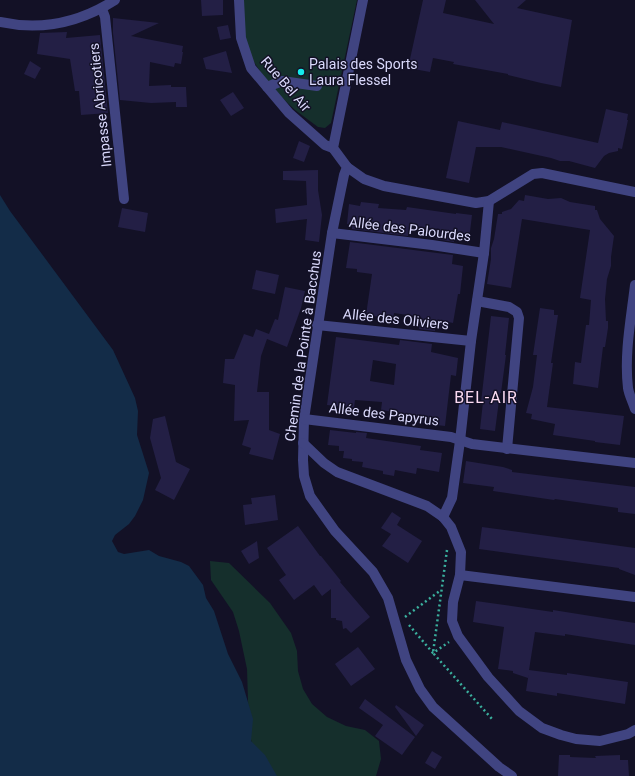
<svg xmlns="http://www.w3.org/2000/svg" width="635" height="776" font-family="Roboto,sans-serif">
	<style>
		.green { fill: #152f2c }
		.water { fill: #132c48 }
		.building { fill: #231f45; fill-rule: evenodd }
		.lines { fill: none; stroke-linecap: round; stroke-linejoin: round }
		.path { stroke: #3aaf9d; stroke-width: 2.5; stroke-dasharray: 2 3; stroke-linecap: butt }
		.minor { stroke: #404481; stroke-width: 10 }
		.poi-dot { fill: #15ebec; stroke: #131126; stroke-width: 1.5 }
		.labels { text-anchor: middle; dominant-baseline: central; stroke-width: 3; stroke-linejoin: round; paint-order: stroke }
		.poi-label { font-size: 14px; fill: #dad9fc; stroke: #131126; text-anchor: start }
		.street-label { font-size: 14px; fill: #dad9fc; stroke: #131126 }
		.quarter-label { font-size: 16px; letter-spacing: 1px; fill: #fcdbf3; stroke: #131126 }
	</style>
	<rect width="100%" height="100%" fill="#131126"/>
	<g class="green">
		<path d="M242,0H357L331,123L325,128L318,127L295,110L270,86L252,59L243,32Z"/>
		<path d="M210,561L229,563L270,603L291,633L297,651L298,671L303,689L312,704L327,717L346,726L365,730L379,741L381,759L376,776H268L254,751L249,732L247,669L239,631L233,612L211,580Z"/>
	</g>
	<path class="water" d="M0,195L10,211L113,350L135,398L138,411L137,435L149,473L143,500L135,516L129,524L115,535L112,541L118,552L124,554L149,550L159,556L181,562L189,566L203,585L206,598L214,611L228,654L242,682L253,719L251,741L265,755L277,776H0Z"/>
	<g class="building">
		<path d="M201,0H223V15L202,16Z"/>
		<path d="M423,0H446L443,13L494,24L475,0H526L517,8L572,20L561,87L541,83L508,75V74L453,64L454,62L433,58L430,72L408,68Z"/>
		<path d="M113,18L159,23L131,36L183,46L182,52H183L181,64L175,63L174,67L150,62L149,86L171,85V87H186L187,107H176V102L151,103L120,100L113,33Z"/>
		<path d="M228,25L231,38L220,40L217,27Z"/>
		<path d="M67,32L66,38L100,35L108,113L81,115L79,91H75L70,59L37,54L40,33Z"/>
		<path d="M226,51L232,73L206,69L203,58Z"/>
		<path d="M30,61L41,68L35,79L24,74Z"/>
		<path d="M233,92L244,108L231,116L220,100Z"/>
		<path d="M606,109L628,114L627,120H628L622,149L618,148V151L609,153L604,156L595,168L569,161H560L551,158L501,147H476L469,183L446,178L458,121L500,130L502,122L598,143Z"/>
		<path d="M299,141L310,146L304,162L293,158Z"/>
		<path d="M318,170V190L322,215L319,242L305,240L307,219L276,223L275,209L307,205L306,181L283,180V171Z"/>
		<path d="M525,195L548,199L561,198L570,202L595,206V210H597L600,219L614,236L611,257V266L607,279L605,299L606,321H608V328L605,347H603L598,388L573,384L575,362L581,363L586,325H589L591,300L580,298L590,230L522,219L511,288L487,284L491,259V248L494,239L498,214H502V212L511,209L519,200L524,201Z"/>
		<path d="M361,202L379,204L378,208L406,210L407,207L456,214V213L472,215L469,240L459,239L458,241L454,240V242L436,239L438,229L410,226L408,236L352,229V225L347,224L349,204L360,206Z"/>
		<path d="M122,208L148,213L145,232L118,227Z"/>
		<path d="M350,242L453,255L452,264L463,266L460,294H458L453,323L448,322L447,330L435,328V331L419,329L421,317L394,313L393,319L366,315L372,274L357,272V269L346,268Z"/>
		<path d="M256,270L279,275L275,294L252,289Z"/>
		<path d="M285,287L305,291L301,308L287,347L267,339L261,356L257,392H269V430L280,434L273,460L249,454L251,448L242,445L249,420L234,421L235,385L223,383L225,359H234L244,334L253,337L256,329L269,334L275,319L278,320Z"/>
		<path d="M540,308L554,310V315H558L551,363H553L547,407L624,416L620,445L595,442V441L553,435L555,424L531,419L532,414L526,413L533,387L537,355H533Z"/>
		<path d="M491,316L509,318L505,355H506L501,393H500L495,431L480,429L483,402H481Z"/>
		<path d="M336,337L399,345L400,340L432,344L431,352L458,358L456,376L451,375L445,426L412,422L413,415L381,410L382,402L355,400L354,408L327,405ZM373,360L396,364L394,385L370,381Z"/>
		<path d="M165,416L176,462L190,469L174,500L155,490L161,478L150,438L153,419Z"/>
		<path d="M330,430L356,433V432L367,433L366,438L421,446L420,450L442,453L439,472L417,468L416,474L395,470L394,476L383,474V471L362,467L363,462L352,461V459L343,458L344,451H339V446L328,445Z"/>
		<path d="M466,461L503,467L512,470V472L635,487V514L618,512V508L555,499L554,500L493,491L494,487L463,483Z"/>
		<path d="M275,495L278,520L245,525L243,505L252,504L251,498Z"/>
		<path d="M392,512L401,518L397,525L422,541L408,563L382,546L391,534L381,528Z"/>
		<path d="M298,526L320,556H321L341,581L340,582L370,617L351,633L346,628L343,629L342,621L336,620V618H331V589L322,596L314,585L294,600L279,580L286,575L267,548Z"/>
		<path d="M482,527L635,548V575L619,569V568L479,549Z"/>
		<path d="M257,541L259,558L249,564L241,551Z"/>
		<path d="M476,601L553,612V610L635,623V645L565,634V636L535,632L529,670L567,675V673L628,682L625,704L557,693V696L526,691L529,672L528,678L513,673V671L498,669L504,627L473,622Z"/>
		<path d="M358,647L375,669L351,686L335,664Z"/>
		<path d="M365,699L415,737L402,755L375,736L383,725L359,708Z"/>
		<path d="M396,705L424,725L416,736L395,707Z"/>
		<path d="M432,751L442,757L435,769L425,763Z"/>
		<path d="M559,755H570V757L596,758L595,756L620,755V760H628L629,776H558Z"/>
	</g>
	<g class="lines">
		<g class="path">
			<path d="M447,550L433,653L492,719"/>
			<path d="M405,617L441,590"/>
			<path d="M409,625L433,653L449,642"/>
		</g>
		<g class="minor">
			<path d="M239,0L241,38L251,68L289,113L325,145L333,148"/>
			<path d="M363,0L333,148L347,167L344,175L332,233L304,419L303,460L304,476L310,496L335,531L373,572L388,598L406,660L420,689L433,707L499,767L512,776"/>
			<path d="M102,9L105,17L124,199"/>
			<path d="M0,22C41,31 79,23 115,0"/>
			<path d="M267,87L282,81L317,86"/>
			<path d="M347,167L364,179L384,186L476,203L489,201L533,174L542,173L635,192"/>
			<path d="M332,233L432,245L484,253"/>
			<path d="M635,285C631,319 624,354 628,388C629,395 633,402 635,409"/>
			<path d="M477,301L509,307L517,312L519,318L507,449"/>
			<path d="M317,325L471,341"/>
			<path d="M304,419L451,437L472,444L635,463"/>
			<path d="M303,443L324,463L337,472L427,506L443,517L451,527L461,552L460,575L453,602L452,621L458,636L488,677L519,711L542,728L561,735L576,739L600,741L628,734L635,730"/>
			<path d="M443,517L452,498L460,441L471,341L484,253L489,201"/>
			<path d="M460,575L635,597"/>
		</g>
	</g>
	<circle class="poi-dot" cx="301" cy="72" r="4"/>
	<g class="labels">
		<g class="poi-label">
			<text x="309" y="64">Palais des Sports<tspan x="309" dy="16">Laura Flessel</tspan></text>
		</g>
		<g class="street-label">
			<text transform="translate(286 84) rotate(49)">Rue Bel Air</text>
			<text transform="translate(100 105) rotate(-96)">Impasse Abricotiers</text>
			<text transform="translate(410 229) rotate(7)">Allée des Palourdes</text>
			<text transform="translate(396 319) rotate(6)">Allée des Oliviers</text>
			<text transform="translate(303 346) rotate(-82)">Chemin de la Pointe à Bacchus</text>
			<text transform="translate(384 414) rotate(7)">Allée des Papyrus</text>
		</g>
		<g class="quarter-label">
			<text x="486" y="397">BEL-AIR</text>
		</g>
	</g>
</svg>
